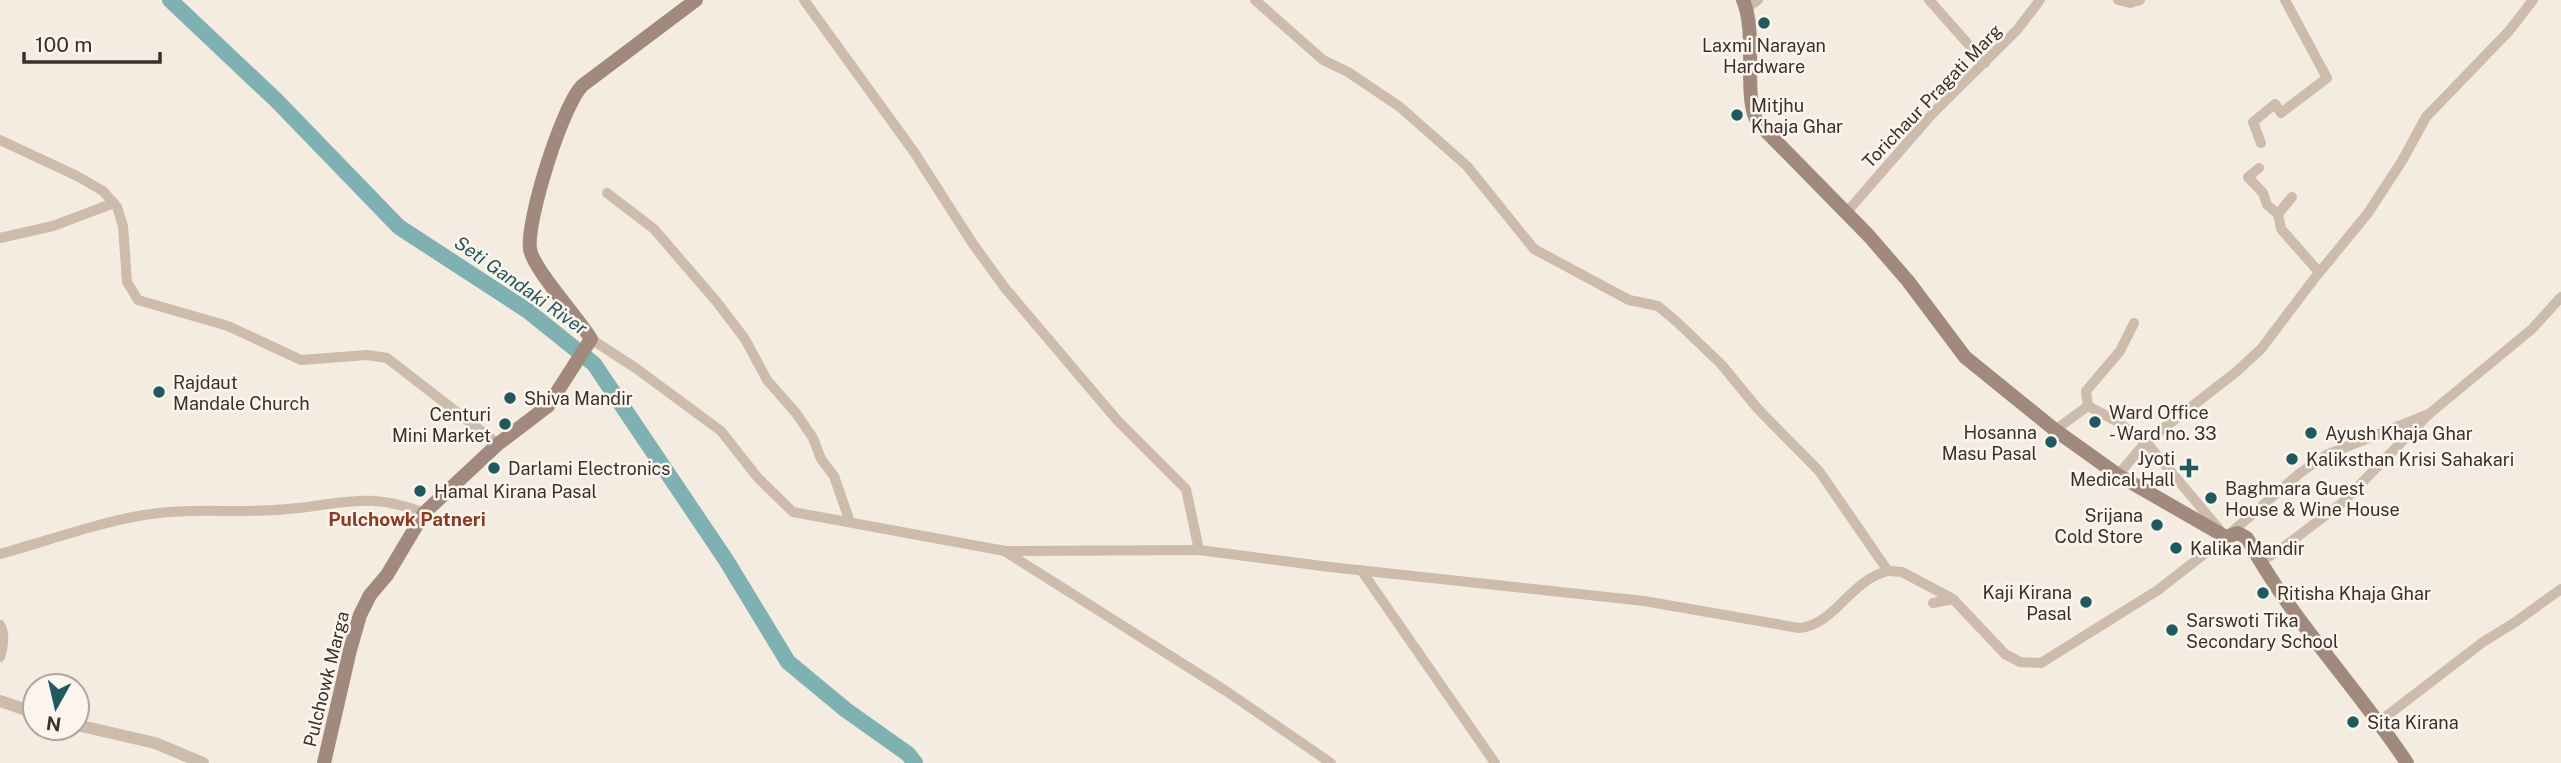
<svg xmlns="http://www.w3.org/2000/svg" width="2561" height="763" font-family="'Public Sans',sans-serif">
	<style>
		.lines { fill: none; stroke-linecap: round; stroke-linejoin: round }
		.river { stroke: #7fb0b2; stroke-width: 16 }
		.minor { stroke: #cdbbac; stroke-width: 10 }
		.tertiary { stroke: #cdbbac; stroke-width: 12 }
		.secondary { stroke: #a18a7d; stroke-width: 14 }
		.poi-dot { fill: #1f5a5e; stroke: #fbf5ee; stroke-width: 2.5 }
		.labels { text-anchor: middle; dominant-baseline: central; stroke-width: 5; stroke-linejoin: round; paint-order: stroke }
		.poi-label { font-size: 18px; fill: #3b302b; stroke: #fbf5ee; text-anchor: start }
		.street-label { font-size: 18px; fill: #3b302b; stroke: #fbf5ee }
		.water-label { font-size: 19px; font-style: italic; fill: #1f5a5e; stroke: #fbf5ee }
		.neighbourhood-label { font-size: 19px; font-weight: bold; fill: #8c3b22; stroke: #fbf5ee }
	</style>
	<rect width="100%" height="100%" fill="#f4ebe1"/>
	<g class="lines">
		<path class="river" d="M170,0L276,100L399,227L528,311L594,364L726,560L788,662L846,710L908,754L915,763"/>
		<g class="minor">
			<path d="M804,0L914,152L973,244L1005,288L1117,420L1186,489L1199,550"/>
			<path d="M1255,0L1323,60L1348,72L1400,107L1467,166L1534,249L1629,300L1658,306L1677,322L1721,364L1758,409L1819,471L1888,571L1902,572L1953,599"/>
			<path d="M1929,0L1985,63"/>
			<path d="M2118,0L2130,3L2140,0"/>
			<path d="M1747,8L1758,0"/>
			<path d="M0,140L77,176L103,191L117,207L123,226L127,282L138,300L228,326L301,360L367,355L387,358L498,444"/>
			<path d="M2261,143L2253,122L2275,104L2281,113L2327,78L2285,0"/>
			<path d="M2259,168L2248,177L2263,193L2267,205L2278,214L2281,229L2319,272"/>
			<path d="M607,193L654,229L716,301L745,339L767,380L796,413L813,438L821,459L834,476L850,522"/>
			<path d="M1846,213L1933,113L2017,30L2040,0"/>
			<path d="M2278,214L2292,197"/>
			<path d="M0,238L53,226L114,203"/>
			<path d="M591,339L637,369L721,431L758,478L793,512L1005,551L1199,550L1330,567L1644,601L1799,628C1835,625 1850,580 1888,571"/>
			<path d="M2088,406L2086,391L2120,351L2134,323"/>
			<path d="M2055,430L2088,406L2116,421L2146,442L2219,529"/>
			<path d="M2118,475L2146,442L2236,372L2261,349L2314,279L2368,213L2402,161L2426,117L2509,31L2533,0"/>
			<path d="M1006,552L1226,691L1331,763"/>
			<path d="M0,554C47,541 96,523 144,515C192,507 241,514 288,509C343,504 370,491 424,513"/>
			<path d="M2260,562L2281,549L2342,503L2429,414L2532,329L2561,297"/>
			<path d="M1361,570L1495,763"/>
			<path d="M1933,603L1953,599L2005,654L2020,662L2041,663L2158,590L2226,537L2300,473L2326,455L2429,414"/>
			<path d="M0,625C6,634 3,647 0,657"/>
			<path d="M2380,721L2483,642L2514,623L2561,589"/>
		</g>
		<g class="tertiary">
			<path d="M0,701L35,713"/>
			<path d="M77,725L155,743L203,763"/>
		</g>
		<g class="secondary">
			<path d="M1743,0C1758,35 1742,98 1758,123L1869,236L1908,281L1965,357L2055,430L2118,475L2226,537L2238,533L2247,538C2291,620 2356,686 2407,763"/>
			<path d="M324,763L350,650L360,615L370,595L387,575L424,513L498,444L548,406L591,339C578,317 533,269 530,249C526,221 563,103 583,85L696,0"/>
		</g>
	</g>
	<g class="poi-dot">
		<circle cx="1764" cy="23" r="7"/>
		<circle cx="1737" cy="115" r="7"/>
		<circle cx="159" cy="392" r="7"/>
		<circle cx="510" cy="398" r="7"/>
		<circle cx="2095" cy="422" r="7"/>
		<circle cx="505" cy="424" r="7"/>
		<circle cx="2311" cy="433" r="7"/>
		<circle cx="2051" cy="442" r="7"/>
		<circle cx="2292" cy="459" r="7"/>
		<circle cx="494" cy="468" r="7"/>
		<path d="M2185.5 457.5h7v7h7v7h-7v7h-7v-7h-7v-7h7z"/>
		<circle cx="420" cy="491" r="7"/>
		<circle cx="2211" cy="498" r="7"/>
		<circle cx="2157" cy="525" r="7"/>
		<circle cx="2176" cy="548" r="7"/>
		<circle cx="2263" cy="593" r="7"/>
		<circle cx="2086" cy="602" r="7"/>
		<circle cx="2172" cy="630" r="7"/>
		<circle cx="2353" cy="722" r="7"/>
	</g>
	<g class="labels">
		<g class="poi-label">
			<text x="1764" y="45" text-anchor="middle">Laxmi Narayan<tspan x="1764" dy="21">Hardware</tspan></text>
			<text x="1751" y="105">Mitjhu<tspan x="1751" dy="21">Khaja Ghar</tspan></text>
			<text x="173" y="382">Rajdaut<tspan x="173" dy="21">Mandale Church</tspan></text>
			<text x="524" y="398">Shiva Mandir</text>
			<text x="2109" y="412">Ward Office<tspan x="2109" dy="21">- Ward no. 33</tspan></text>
			<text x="491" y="414" text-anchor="end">Centuri<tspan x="491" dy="21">Mini Market</tspan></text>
			<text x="2037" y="432" text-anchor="end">Hosanna<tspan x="2037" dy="21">Masu Pasal</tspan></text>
			<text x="2325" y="433">Ayush Khaja Ghar</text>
			<text x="2175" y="458" text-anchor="end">Jyoti<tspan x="2175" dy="21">Medical Hall</tspan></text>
			<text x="2306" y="459">Kaliksthan Krisi Sahakari</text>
			<text x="508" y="468">Darlami Electronics</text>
			<text x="2225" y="488">Baghmara Guest<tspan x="2225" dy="21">House &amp; Wine House</tspan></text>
			<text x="434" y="491">Hamal Kirana Pasal</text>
			<text x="2143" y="515" text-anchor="end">Srijana<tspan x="2143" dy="21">Cold Store</tspan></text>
			<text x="2190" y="548">Kalika Mandir</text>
			<text x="2072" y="592" text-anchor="end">Kaji Kirana<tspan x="2072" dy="21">Pasal</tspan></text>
			<text x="2277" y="593">Ritisha Khaja Ghar</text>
			<text x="2186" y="620">Sarswoti Tika<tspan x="2186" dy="21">Secondary School</tspan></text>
			<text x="2367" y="722">Sita Kirana</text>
		</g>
		<g class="street-label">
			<text transform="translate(1932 96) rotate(-46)">Torichaur Pragati Marg</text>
			<text transform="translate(326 679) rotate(-76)">Pulchowk Marga</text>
		</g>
		<g class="water-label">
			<text transform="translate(521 285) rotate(35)">Seti Gandaki River</text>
		</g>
		<g class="neighbourhood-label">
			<text x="407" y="519">Pulchowk Patneri</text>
		</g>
	</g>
	<g transform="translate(56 707) rotate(188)"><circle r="33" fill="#fbf5ee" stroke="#aea6a0" stroke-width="2"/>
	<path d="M0-5L12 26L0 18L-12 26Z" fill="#1f5a5e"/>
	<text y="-10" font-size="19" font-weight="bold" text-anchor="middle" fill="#3b302b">N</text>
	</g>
	<path d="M24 52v10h136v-10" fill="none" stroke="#3b302b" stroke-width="3.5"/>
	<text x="35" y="52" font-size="21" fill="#3b302b" stroke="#fbf5ee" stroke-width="5" paint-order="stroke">100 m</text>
</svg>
